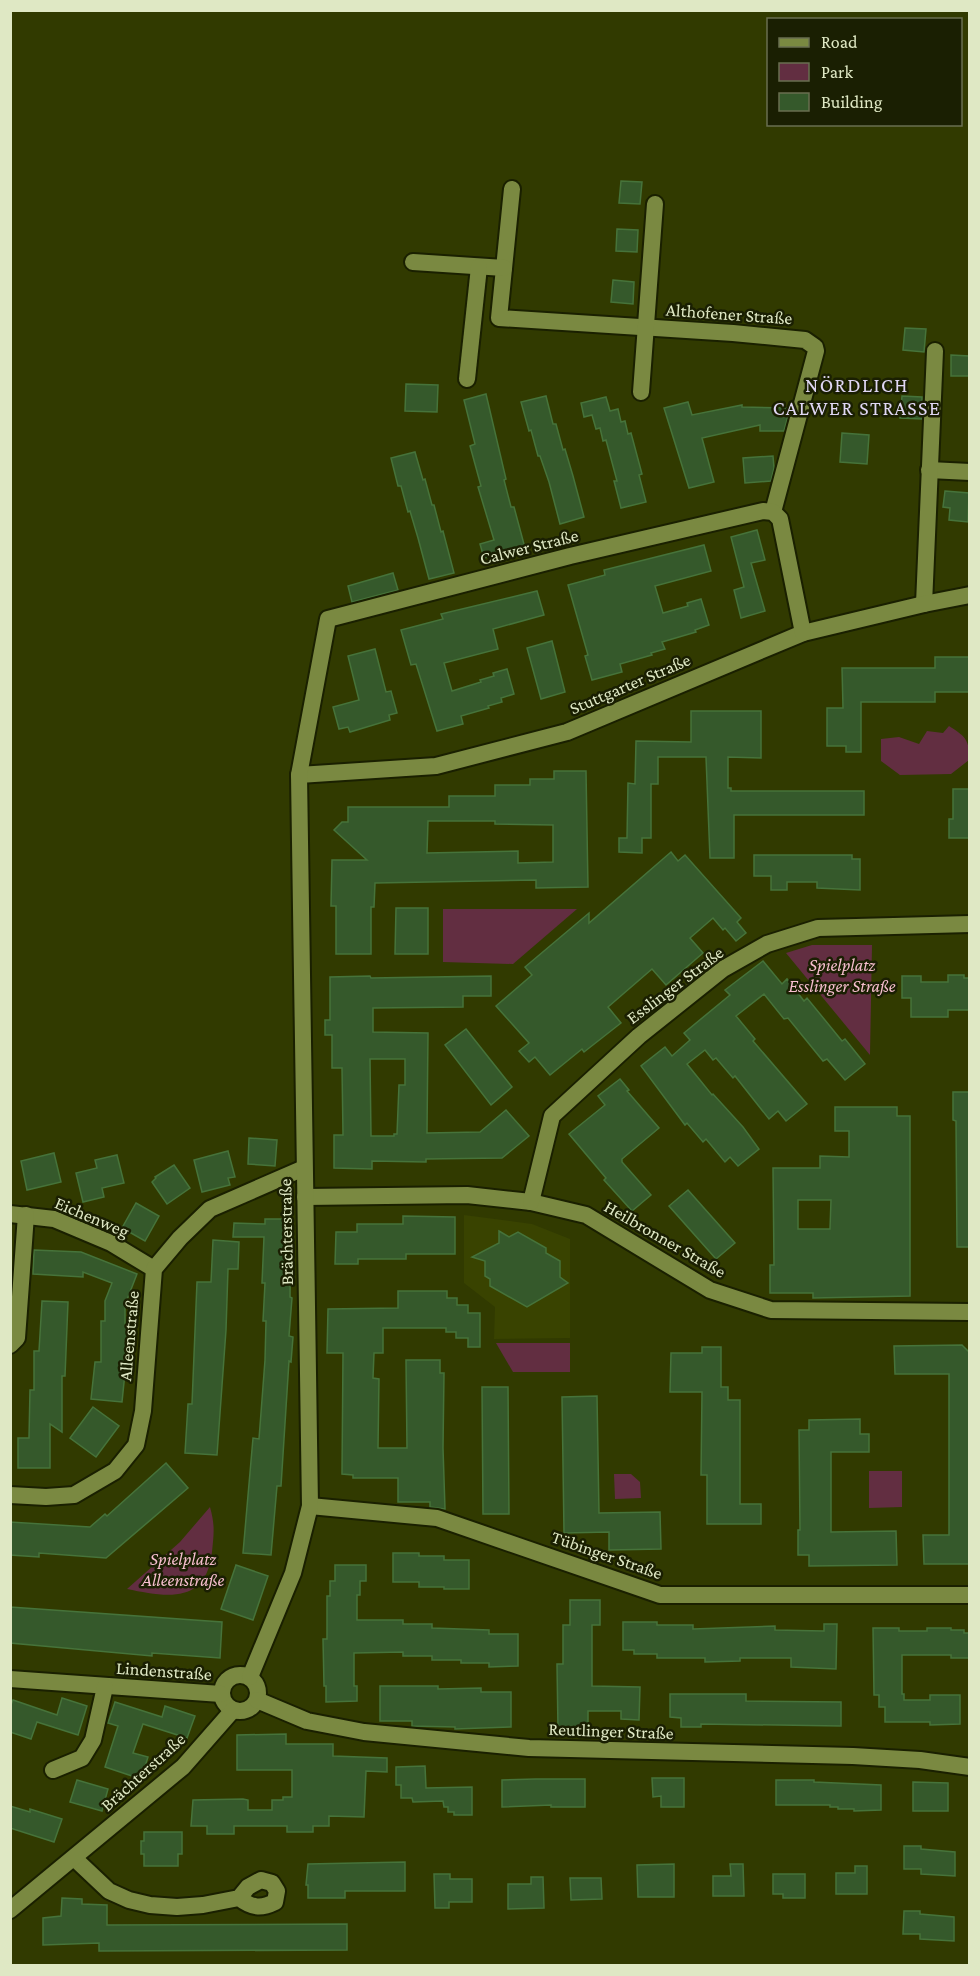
<svg xmlns="http://www.w3.org/2000/svg" width="980" height="1976" font-family="'Crimson Pro',serif">
	<style>
		.built { fill: #394300 }
		.green { fill: #622e41 }
		.building { fill: #35592b; stroke: #46733a; stroke-width: 1.5; fill-rule: evenodd }
		.lines { fill: none; stroke-linecap: round; stroke-linejoin: round }
		.minor-casing { stroke: #1a2000; stroke-width: 20 }
		.minor { stroke: #7a8941; stroke-width: 16 }
		.labels { text-anchor: middle; dominant-baseline: central; stroke-width: 5; stroke-linejoin: round; paint-order: stroke }
		.street-label { font-size: 18px; fill: #dfe8c4; stroke: #1a1f02 }
		.park-label { font-size: 18px; font-style: italic; fill: #f6bece; stroke: #1a1f02 }
		.neighbourhood-label { font-size: 20px; letter-spacing: 1.5px; fill: #e0d7f4; stroke: #1a1f02 }
	</style>
	<rect width="100%" height="100%" fill="#313a00"/>
	<path class="built" d="M464,1215L532,1224L570,1239V1338L494,1339L495,1307L464,1283Z"/>
	<g class="green">
		<path d="M949,726C965,736 970,740 969,760L951,774L900,775L881,761V739L899,737L919,744L927,731L943,733Z"/>
		<path d="M443,909H577L513,964L443,962Z"/>
		<path d="M812,945H872L870,1055L786,953Z"/>
		<path d="M496,1343H570V1372H513Z"/>
		<path d="M869,1471H902V1507L869,1508Z"/>
		<path d="M614,1474H631L640,1482L641,1498L615,1499Z"/>
		<path d="M210,1507C215,1525 214,1533 212,1552C206,1605 166,1597 127,1589L180,1542Z"/>
	</g>
	<g class="building">
		<path d="M621,181L642,182L640,204L619,203Z"/>
		<path d="M617,229L638,230L637,252L616,251Z"/>
		<path d="M613,280L634,282L633,304L611,302Z"/>
		<path d="M905,328L926,329L924,352L903,350Z"/>
		<path d="M951,355L969,356V376H951Z"/>
		<path d="M406,384L438,385L437,412L405,411Z"/>
		<path d="M486,394L506,479L504,480L511,507H514L525,548L484,558L480,544L494,540L478,487L481,486L470,446L475,444L464,400Z"/>
		<path d="M546,396L553,424H556L563,450L565,449L573,476L584,517L560,524L549,482L540,456H538L531,430L529,431L521,402Z"/>
		<path d="M902,396L922,397V419L900,418Z"/>
		<path d="M606,397L610,411L618,409L621,422L625,421L628,434L631,433L642,474L639,475L646,502L621,508L614,481H617L606,440L603,441L600,428L596,429L592,415L584,417L581,403Z"/>
		<path d="M688,402L692,415L742,405V407L790,408L784,431H760V425L702,438L714,482L689,488L664,408Z"/>
		<path d="M842,433L869,435L867,464L840,462Z"/>
		<path d="M415,452L423,480L425,479L432,505H434L441,532L443,531L454,573L429,579L418,538L410,511L408,512L401,486H398L391,458Z"/>
		<path d="M773,456L774,468L771,481L745,483L743,458Z"/>
		<path d="M945,491L969,493L968,522L949,520L950,508L943,507Z"/>
		<path d="M757,530L765,560L751,563L765,611L741,618L734,590L744,587L731,537Z"/>
		<path d="M704,545L711,571L655,586L663,613L688,606L687,603L701,599L709,625L695,630L696,632L662,642L665,649L651,653L652,655L620,664L622,672L592,680L585,656L588,655L568,585L605,575L604,570Z"/>
		<path d="M393,573L398,590L352,602L348,586Z"/>
		<path d="M537,591L544,615L493,629L498,649L444,663L452,691L481,682L480,680L494,676L493,673L507,669L514,694L501,698L502,702L488,706L489,708L461,716L463,724L437,731L416,664L411,665L401,630L443,619L441,614Z"/>
		<path d="M552,641L565,692L541,699L527,648Z"/>
		<path d="M375,649L386,692L391,691L397,713L389,715L390,720L350,732L348,727L339,729L333,707L359,700L348,656Z"/>
		<path d="M935,657H969V692H935V702H861V752H846V746H827V708H843L842,668H935Z"/>
		<path d="M691,711H761V758L728,757V788H731V791H864V815H734V858H710L706,757H658V784H651V838H642V853L619,852V838H627L628,783L635,784L636,741L691,742Z"/>
		<path d="M554,771H586L588,887L536,888V880L375,883L374,907H371V954H336V906H331L332,860H367L334,830L342,822H348V807H449V796H495V785H530V779H554ZM428,821H495V824L553,825V862L518,863V851L427,853Z"/>
		<path d="M953,789H969V838H949V819H953Z"/>
		<path d="M671,852L678,861L685,855L741,918L737,922L746,933L736,941L725,928L723,930L713,918L690,938L703,953L666,985L652,969L608,1007L621,1023L584,1052L582,1049L550,1075L535,1057L529,1062L519,1051L529,1043L496,1006L532,975L525,967L589,913V923Z"/>
		<path d="M754,855H852V859H860V890L817,888V882H787V890H771V876H754Z"/>
		<path d="M396,908H428V954H395Z"/>
		<path d="M763,961L782,984L787,979L804,1001L807,998L842,1041L845,1039L865,1064L845,1080L827,1059L823,1061L788,1018L784,1019L764,994L736,1016L755,1039L753,1041L807,1104L786,1121L778,1111L769,1119L735,1076L733,1078L716,1058L713,1060L705,1050L687,1064L712,1095L713,1094L743,1127L759,1149L738,1166L730,1157L725,1162L706,1139L703,1142L687,1123L685,1125L641,1066L665,1047L672,1056L690,1040L684,1033L730,995L725,990Z"/>
		<path d="M948,975H964V978H969V1010H948V1017H911V998H902V976H921V982H948Z"/>
		<path d="M370,976L371,978L491,976V996H463V1007L373,1008V1032L428,1033L427,1133L480,1132L506,1110L529,1136L502,1158L426,1159V1162L372,1161V1169L334,1168V1135H343L342,1068H332V1035H325V1020H330V977ZM370,1059H405V1085H399L397,1134H394V1136H371Z"/>
		<path d="M466,1029L512,1087L491,1105L445,1045Z"/>
		<path d="M620,1079L629,1090L627,1091L659,1128L622,1159V1162L651,1195L632,1211L604,1180L606,1178L569,1134L605,1105L598,1096Z"/>
		<path d="M953,1092H969V1247H957L956,1121L953,1120Z"/>
		<path d="M835,1107H897V1116H910V1296L813,1298V1293H770V1265H774L773,1168H820V1156L849,1157V1131H835ZM798,1200H831L830,1229H798Z"/>
		<path d="M249,1138L277,1140L275,1166L248,1164Z"/>
		<path d="M228,1151L235,1177L228,1178L230,1185L202,1192L194,1160Z"/>
		<path d="M54,1153L61,1182L27,1190L21,1161Z"/>
		<path d="M117,1155L124,1183L102,1188L104,1197L83,1202L76,1173L97,1168L95,1160Z"/>
		<path d="M174,1165L190,1188L167,1204L152,1182L156,1178L155,1177Z"/>
		<path d="M688,1190L735,1243L716,1259L669,1206Z"/>
		<path d="M136,1203L159,1216L145,1241L122,1228Z"/>
		<path d="M403,1216L455,1217V1254H406V1259H358V1264H335L336,1232H357V1224H403Z"/>
		<path d="M265,1219H291L290,1297L292,1298L289,1336L293,1337L291,1362L289,1361L281,1486H277L271,1555L243,1553L253,1438L259,1439L265,1360L266,1321H263L265,1283H262L264,1237H233L234,1223L265,1224Z"/>
		<path d="M499,1231L509,1237L518,1232L546,1248V1253L560,1261V1277L568,1283L527,1307L490,1286V1279L485,1276V1261L472,1257L499,1243Z"/>
		<path d="M213,1240L239,1242L238,1269H228L226,1330L217,1455L185,1453L188,1404H192L197,1282H211Z"/>
		<path d="M34,1250L81,1252L137,1274L125,1305V1326H129V1353H127L122,1402L91,1399L95,1362H101V1321H105V1301L112,1283L83,1272V1277L33,1274Z"/>
		<path d="M398,1291H447V1298H457V1305H468V1313H480V1347H468V1338H456V1332H446V1328H383V1353H374L373,1378L379,1379L378,1448H407L406,1360H440V1373H444L443,1448L445,1509L430,1507V1502H398V1478H353V1475L342,1474L343,1353H327L328,1309L398,1308Z"/>
		<path d="M42,1301L68,1302L65,1376H62V1432L50,1424V1468H18V1438H29L30,1390H34V1351H39Z"/>
		<path d="M962,1345L969,1352V1564H924L923,1535H949V1374H895L894,1346Z"/>
		<path d="M702,1347H721V1387H728V1400H740V1504H761V1524H707V1475H701L702,1392H670L671,1353H702Z"/>
		<path d="M482,1387H508L509,1514H483Z"/>
		<path d="M597,1396L599,1513L660,1512L661,1549L609,1550V1532L564,1533L562,1397Z"/>
		<path d="M93,1407L119,1426L96,1457L70,1438Z"/>
		<path d="M860,1419V1434H869V1452H831V1532L896,1531L897,1565L809,1566V1555H798V1530H800L799,1430H809V1420Z"/>
		<path d="M166,1463L188,1488L106,1558L39,1553V1557L10,1555V1522L90,1527L105,1514L107,1516Z"/>
		<path d="M393,1553H419V1556H444V1560H469V1589H444V1587H419V1582H393Z"/>
		<path d="M236,1565L268,1576L253,1620L221,1609Z"/>
		<path d="M335,1565H366V1581H360V1595H357V1620H403V1624H432V1628L489,1630V1634H518V1666L489,1667V1663H461V1660H432V1656H403V1652L354,1653V1686H357V1701L326,1702V1686H324L323,1639H327V1596H330V1581H335Z"/>
		<path d="M570,1600H600V1625H592V1686L640,1687L639,1720L621,1719V1711H588V1729H558L557,1664H563V1625H570Z"/>
		<path d="M10,1607L222,1622L220,1658L152,1653V1656L10,1643Z"/>
		<path d="M623,1622H657V1625H693V1629L775,1626V1630L824,1631V1624H837L836,1669L791,1667V1658H740V1661L705,1662V1658H657V1654H634V1650H623Z"/>
		<path d="M873,1628H899V1631H927V1628H951V1630H964V1633H969V1658H951V1655H902V1694H904V1700H930V1695H960V1724L930,1725V1722H885V1707H879V1695H874Z"/>
		<path d="M380,1686H438V1689L481,1688V1692H511V1727L455,1729V1727L412,1726V1721H380Z"/>
		<path d="M670,1694H746V1701L841,1702V1726L701,1724V1727H681V1718L670,1717Z"/>
		<path d="M62,1698L87,1706L78,1735L37,1722L31,1739L10,1732V1707L13,1700L57,1715Z"/>
		<path d="M115,1702L162,1717L165,1706L195,1716L187,1738L143,1724L133,1753L148,1757L141,1779L105,1767L118,1726L108,1723Z"/>
		<path d="M286,1734V1744H333V1756L387,1758V1772L366,1771L364,1817L329,1816V1826H313V1832H287V1826H234V1834H207V1826H191L193,1800L243,1799L248,1800V1810H272V1800H283V1797H292V1770H237V1735Z"/>
		<path d="M425,1766L426,1788L472,1787V1815H454V1812H448V1807H444L443,1801L413,1802L412,1798H401V1785H396V1767Z"/>
		<path d="M652,1778H684V1807H661V1796L653,1797Z"/>
		<path d="M536,1779H585V1807H551V1805L502,1807V1780Z"/>
		<path d="M77,1780L108,1789L102,1811L70,1802Z"/>
		<path d="M776,1780H814V1782L881,1785V1810L854,1811V1809H838V1807H830V1805H776Z"/>
		<path d="M913,1782L948,1783V1811H913Z"/>
		<path d="M10,1806L30,1812V1809L62,1819L54,1842L10,1828Z"/>
		<path d="M144,1832H182V1854H178V1866H144V1854H141V1841H144Z"/>
		<path d="M904,1846H921V1849L955,1852V1876L921,1874V1869H904Z"/>
		<path d="M405,1862V1891H345V1898H308V1885H306L308,1864Z"/>
		<path d="M674,1864V1897H638L637,1865Z"/>
		<path d="M730,1864H743L744,1896H713V1876H731Z"/>
		<path d="M855,1866H867V1894H836V1873H855Z"/>
		<path d="M434,1874H450V1879H472V1902H449V1908H435Z"/>
		<path d="M773,1874H805V1898H783V1894H773Z"/>
		<path d="M531,1877H543L544,1908L508,1909V1884H531Z"/>
		<path d="M570,1878H601L602,1899L571,1900Z"/>
		<path d="M62,1898L82,1899V1904L107,1905V1925L347,1924V1950L99,1951V1943L43,1945V1918L61,1916Z"/>
		<path d="M904,1911H920V1914L954,1917V1941L920,1939V1934H903Z"/>
	</g>
	<g class="lines">
		<g class="minor-casing">
			<g id="minor">
				<path d="M512,189L499,318L733,333L805,340L815,347L816,351L773,512"/>
				<path d="M413,262L504,268"/>
				<path d="M467,379L479,267"/>
				<path d="M641,392L655,204"/>
				<path d="M929,470L970,472"/>
				<path d="M924,604L935,351"/>
				<path d="M299,775L436,766L567,732L803,633L924,604L970,595"/>
				<path d="M305,1197L467,1195L531,1202L586,1215L710,1290L771,1310L970,1312"/>
				<path d="M531,1202L552,1116L639,1036L723,969L767,944L818,928L970,924"/>
				<path d="M10,1214L54,1219L111,1243L154,1269"/>
				<path d="M10,1345L17,1338L26,1215"/>
				<path d="M10,1495L46,1497L74,1495L115,1471L136,1445L143,1411L154,1269L180,1238L210,1209L304,1168"/>
				<path d="M310,1506L437,1518L660,1595H970"/>
				<circle cx="240" cy="1693" r="18"/>
				<path d="M250,1677L293,1573L310,1506L299,775L328,619L570,556L763,511L773,512L780,519L803,633"/>
				<path d="M10,1679L221,1694"/>
				<path d="M257,1700L307,1721L364,1732L529,1748L853,1756L920,1760L970,1767"/>
				<path d="M53,1770L82,1758L93,1740L105,1687"/>
				<path d="M74,1858L109,1891L129,1900L150,1905L177,1907L203,1905L239,1898L248,1887L261,1880L272,1883L277,1891L275,1902C261,1909 252,1908 239,1898"/>
				<path d="M10,1910L183,1767L233,1710"/>
			</g>
		</g>
		<use href="#minor" class="minor"/>
	</g>
	<g class="labels">
		<g class="street-label">
			<text transform="translate(729 314) rotate(4)">Althofener Straße</text>
			<text transform="translate(529 547) rotate(-14)">Calwer Straße</text>
			<text transform="translate(630 684) rotate(-23)">Stuttgarter Straße</text>
			<text transform="translate(675 985) rotate(-37)">Esslinger Straße</text>
			<text transform="translate(92 1217) rotate(23)">Eichenweg</text>
			<text transform="translate(286 1232) rotate(-91)">Brächterstraße</text>
			<text transform="translate(665 1239) rotate(30)">Heilbronner Straße</text>
			<text transform="translate(129 1336) rotate(-85)">Alleenstraße</text>
			<text transform="translate(607 1555) rotate(19)">Tübinger Straße</text>
			<text transform="translate(164 1671) rotate(4)">Lindenstraße</text>
			<text transform="translate(611 1731) rotate(2)">Reutlinger Straße</text>
			<text transform="translate(143 1772) rotate(-42)">Brächterstraße</text>
		</g>
		<g class="park-label">
			<text x="842" y="965">Spielplatz<tspan x="842" dy="21">Esslinger Straße</tspan></text>
			<text x="183" y="1559">Spielplatz<tspan x="183" dy="21">Alleenstraße</tspan></text>
		</g>
		<g class="neighbourhood-label">
			<text x="857" y="385">NÖRDLICH<tspan x="857" dy="23">CALWER STRASSE</tspan></text>
		</g>
	</g>
	<rect width="980" height="1976" fill="none" stroke="#dfe8c4" stroke-width="24"/>
	<rect x="767" y="18" width="195" height="108" fill="#1a1f02" stroke="#696f50" stroke-width="1.5"/>
	<rect x="779" y="38" width="30" height="9" fill="#7a8941" stroke="#696f50" stroke-width="1.5"/>
	<text x="821" y="48" font-size="18" fill="#dfe8c4">Road</text>
	<rect x="779" y="63" width="30" height="18" fill="#622e41" stroke="#696f50" stroke-width="1.5"/>
	<text x="821" y="78" font-size="18" fill="#dfe8c4">Park</text>
	<rect x="779" y="93" width="30" height="18" fill="#35592b" stroke="#696f50" stroke-width="1.5"/>
	<text x="821" y="108" font-size="18" fill="#dfe8c4">Building</text>
</svg>
